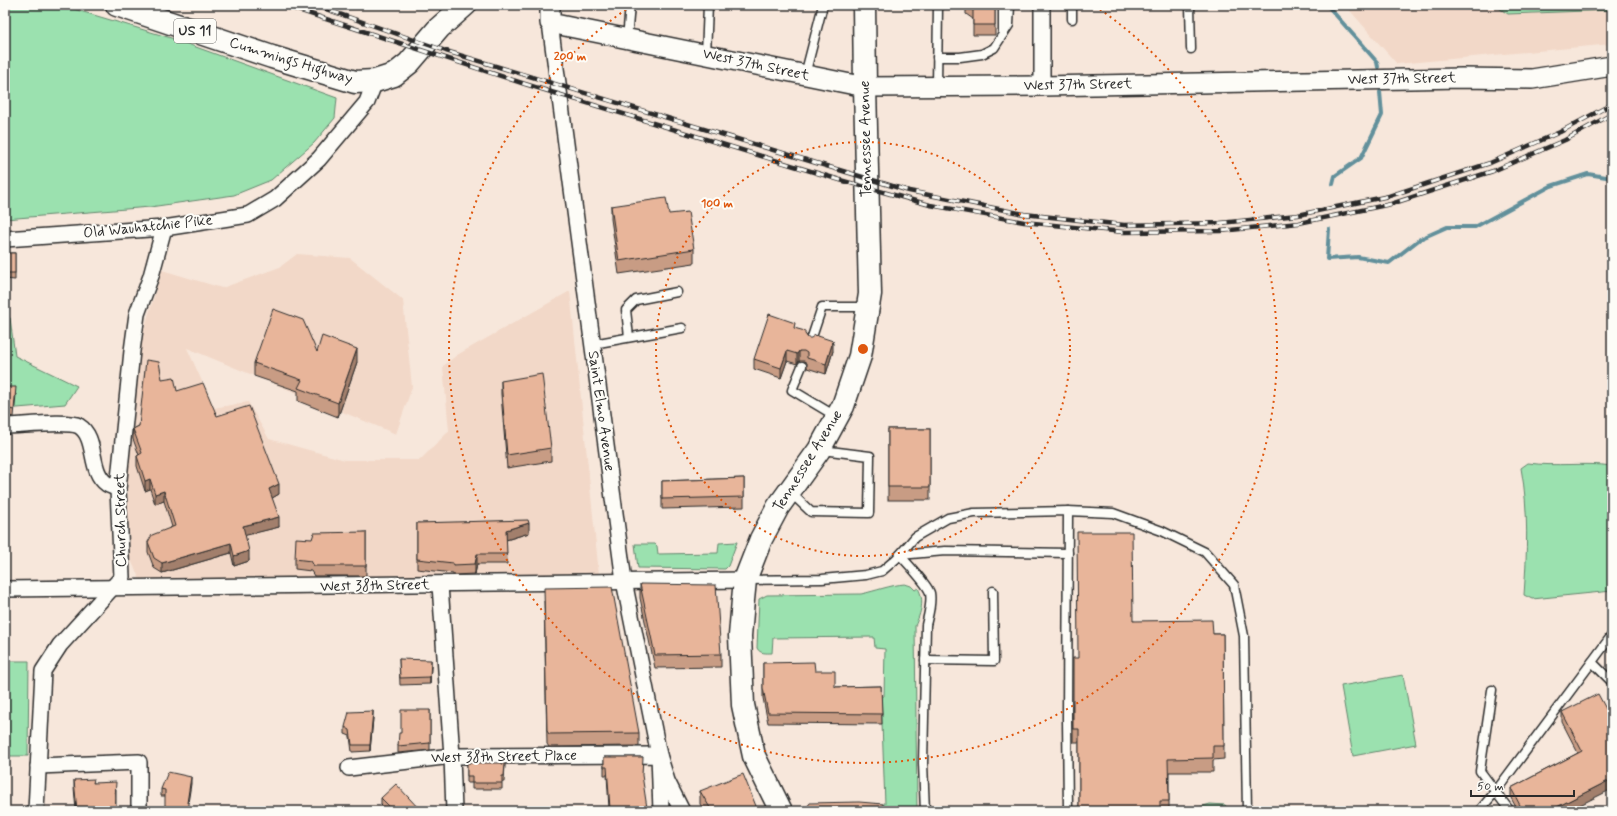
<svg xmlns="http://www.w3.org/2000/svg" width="1617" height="816" font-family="Mynerve,sans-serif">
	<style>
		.built { fill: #f2d8c8 }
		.green { fill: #9be1af; stroke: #63866d }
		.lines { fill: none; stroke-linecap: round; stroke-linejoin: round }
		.stream { stroke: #62909b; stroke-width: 4 }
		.service-casing { stroke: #2b2b2b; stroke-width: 11 }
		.minor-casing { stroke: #2b2b2b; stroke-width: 18 }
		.tertiary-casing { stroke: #2b2b2b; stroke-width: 22 }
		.secondary-casing { stroke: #2b2b2b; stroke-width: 25 }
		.primary-casing { stroke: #2b2b2b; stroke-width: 25 }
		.service { stroke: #fdfcf7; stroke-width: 8 }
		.minor { stroke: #fdfcf7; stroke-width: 15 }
		.tertiary { stroke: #fdfcf7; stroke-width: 19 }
		.secondary { stroke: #fdfcf7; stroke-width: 22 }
		.primary { stroke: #fdfcf7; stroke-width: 22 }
		.rail-casing { stroke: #2b2b2b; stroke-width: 4.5 }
		.rail { stroke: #fdfcf7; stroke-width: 3; stroke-dasharray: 9; stroke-linecap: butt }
		.wall { fill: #c89c84; stroke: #2b2b2b }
		.shaded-wall { fill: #a27f6c; stroke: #2b2b2b }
		.building { fill: #e8b59a; stroke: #2b2b2b }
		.ring { fill: none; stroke: #df570e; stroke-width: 2; stroke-dasharray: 2 4 }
		.labels { text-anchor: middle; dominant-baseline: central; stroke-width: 4; stroke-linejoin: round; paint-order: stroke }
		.shield { fill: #fdfcf7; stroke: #6a6a68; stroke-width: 1 }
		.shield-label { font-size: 14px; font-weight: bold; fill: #2b2b2b }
		.street-label { font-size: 15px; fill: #2b2b2b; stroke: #fdfcf7 }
		.centre { fill: #df570e; stroke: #fdfcf7; stroke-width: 2 }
		.ring-label { font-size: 12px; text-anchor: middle; font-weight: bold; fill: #df570e; stroke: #fdfcf7; stroke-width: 4; stroke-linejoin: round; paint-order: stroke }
	</style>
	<rect width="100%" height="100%" fill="#f7e7db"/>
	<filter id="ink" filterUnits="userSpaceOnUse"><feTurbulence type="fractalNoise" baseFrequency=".025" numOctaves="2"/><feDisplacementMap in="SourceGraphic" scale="8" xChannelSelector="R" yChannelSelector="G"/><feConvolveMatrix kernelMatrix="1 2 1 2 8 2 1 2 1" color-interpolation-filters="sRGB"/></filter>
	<g filter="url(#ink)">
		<g class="built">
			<path d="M1345,5H1612V44L1397,64Z"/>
			<path d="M297,254L350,258L403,300L412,387L396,434L187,348L214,408L248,402L269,439L345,460H420L449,431L443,366L457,355L570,291L599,574L140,580L130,558L126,434L140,343L162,270L222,288L280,267Z"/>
		</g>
		<g class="green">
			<path d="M5,5H60L171,38L337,98L335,118L314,143L271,180L234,195L150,207L5,219Z"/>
			<path d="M1494,5H1612V10L1508,14Z"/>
			<path d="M5,315L10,318L15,356L77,386L65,404L5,409Z"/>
			<path d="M1528,463C1556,467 1584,462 1612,466V591L1532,599L1524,595C1527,553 1529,511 1521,468Z"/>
			<path d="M737,542L728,566L725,569L638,568L635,544H655L657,546L658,554L718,553L719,543Z"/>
			<path d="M905,584L911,586L915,590L918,588C925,601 921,612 915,626L917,811H882L881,804H885L881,696H884L885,649L875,648L874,637L773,638L772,653C766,653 760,654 757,648L759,599L767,595L861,594C876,591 890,585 905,584Z"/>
			<path d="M5,661H29L28,756H5Z"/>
			<path d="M1403,675L1416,744L1353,756L1341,686Z"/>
			<path d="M1210,804L1225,805L1230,811H1195L1200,807Z"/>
		</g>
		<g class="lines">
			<g class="stream">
				<path d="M1327,5L1377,62L1378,67"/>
				<path d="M1333,184L1335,176L1361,158L1382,115L1380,92"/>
				<path d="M1329,229L1327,259L1358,257L1389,263L1420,239L1447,227H1475L1551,186L1588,174L1612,178"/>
			</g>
			<g class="service-casing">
				<g id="service">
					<path d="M1003,5V34"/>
					<path d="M1072,5V19"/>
					<path d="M1190,5L1191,49"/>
					<path d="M627,39L630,5"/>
					<path d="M706,55L708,5"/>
					<path d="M937,57H960L982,54L994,48L1009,25L1010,5"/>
					<path d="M805,75L823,5"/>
					<path d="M937,87L938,5"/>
					<path d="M629,337L626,310L636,300L677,292"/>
					<path d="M810,343L822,307H867"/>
					<path d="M593,344L682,328"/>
					<path d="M802,366L792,390L837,417"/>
					<path d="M790,492L811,512L869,513L870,456L822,450"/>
					<path d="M900,555C907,563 928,585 930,593C932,604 928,616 926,625L923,763L925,811"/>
					<path d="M900,555L945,551L1068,553"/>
					<path d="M746,580L822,579L866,575L882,571L896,559L915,537L948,518L974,513L1068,511L1113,513L1162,531L1205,552L1234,585L1244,636L1247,811"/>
					<path d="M925,660L994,661L993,591"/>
					<path d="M1592,662L1612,682"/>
					<path d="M1492,690L1480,771L1510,811"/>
					<path d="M1068,811L1067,718L1068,511"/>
					<path d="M1479,811L1496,791L1612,635"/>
				</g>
			</g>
			<g class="minor-casing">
				<g id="minor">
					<path d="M1042,5V86"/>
					<path d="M550,23L624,581L659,755L667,781L682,811"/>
					<path d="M5,239L164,228L248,215L275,199L319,159L367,102L375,81"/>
					<path d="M5,426C20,426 68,420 79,426C98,438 88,471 107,484C110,486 114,487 118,489"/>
					<path d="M440,585L452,756L454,811"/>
					<path d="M5,589L745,580"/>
					<path d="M38,766L139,762V811"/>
					<path d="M349,768L452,756L659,755L661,811"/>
					<path d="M36,811L43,671L60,645L122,577L118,489L132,351L137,314L151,276L164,228"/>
				</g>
			</g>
			<g class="tertiary-casing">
				<path id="tertiary" d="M550,5V23L865,87L1042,86L1462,78L1532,79L1612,66"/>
			</g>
			<g class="secondary-casing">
				<path id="secondary" d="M781,811L754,756L743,705L740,636L743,600L745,580L761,539L778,507L819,450L843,406L860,356L870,294L865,87L864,5"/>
			</g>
			<g class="primary-casing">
				<path id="primary" d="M117,5L272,57L355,82L375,81L394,75L409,63L439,28L465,5"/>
			</g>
			<use href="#service" class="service"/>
			<use href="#minor" class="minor"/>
			<use href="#tertiary" class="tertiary"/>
			<use href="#secondary" class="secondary"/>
			<use href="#primary" class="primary"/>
			<g class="rail-casing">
				<g id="rail">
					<path d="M283,5L525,84L840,180L930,205L1024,222L1123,232L1221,231L1299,223L1391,204L1493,171L1565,140L1612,114"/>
					<path d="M314,5L446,51L909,191L1024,214L1124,225L1220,223L1298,215L1389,196L1490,163L1560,132L1612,104"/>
				</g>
			</g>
			<use href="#rail" class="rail"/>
		</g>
		<g class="wall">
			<path d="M966,5H995V35H973V19L966,14Z"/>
			<path d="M1115,5H1134V6L1115,7Z"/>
			<path d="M611,206L669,214L694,249V263L619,274L611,219Z"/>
			<path d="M5,253H15V280L5,279Z"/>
			<path d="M795,328L805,334L808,338L833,351L826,374L807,368V363L804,361H799L797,364L787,361L781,378L754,369V359Z"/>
			<path d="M317,352L357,362L338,417L298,401V391L254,376V363Z"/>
			<path d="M162,379L177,391L217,416L279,494L272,498L279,527L245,535L249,561L234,566L231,553L162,573L154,568L148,552V542L172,527L164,501L155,504L150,489L145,491L137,466V456L139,455L133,439V429L139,426Z"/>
			<path d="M501,381L551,448V461L507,468L501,394Z"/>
			<path d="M5,387L16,394L14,417L5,415Z"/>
			<rect x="888" y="429" width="42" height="71"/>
			<path d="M744,478V507L662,509V481Z"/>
			<path d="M417,523L529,533L506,540L507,564H477L475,574L453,575V573L417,569Z"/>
			<path d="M366,532V576H314L311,571L295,569V559L312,539Z"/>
			<path d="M640,584L721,654V667L655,668L640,598Z"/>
			<path d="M544,601L639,733V746L549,747L547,744Z"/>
			<path d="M1133,621L1213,634H1223L1224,759L1213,760V772H1169V811H1079V742H1073V706L1078,658Z"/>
			<path d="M399,659L431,666L430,684L400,685Z"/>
			<path d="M763,663L815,671L835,687L881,686L882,724L768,723L763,698Z"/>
			<path d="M430,710V750L398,753V746L401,733Z"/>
			<path d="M1562,712L1612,720L1568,811H1518L1511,798V788L1578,753L1562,722Z"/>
			<path d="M373,718L370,751L352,752L350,736L345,734V727Z"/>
			<path d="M604,757H643L609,809L607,775H604Z"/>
			<path d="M467,763L505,764L504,782H502V789H472V783H467Z"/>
			<path d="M74,780L94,783L116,789V811H76L74,787Z"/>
			<path d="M191,784L165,796H161V789Z"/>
			<path d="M700,791L758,811H704L700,804Z"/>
			<path d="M381,798L421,811H387L381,805Z"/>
		</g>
		<g class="shaded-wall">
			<path d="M833,341V351L826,374V364Z"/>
			<path d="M357,349V362L338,417V403Z"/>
			<path d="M787,351V361L781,378V368Z"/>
			<path d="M799,351V361L797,364V354Z"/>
			<path d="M150,479V489L145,491V481Z"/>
			<path d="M279,484V494L269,500V489Z"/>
			<path d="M164,491V501L155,504V494Z"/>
			<path d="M279,517V527L243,536V526Z"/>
			<path d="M529,523V533L506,540V530Z"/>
			<path d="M231,543V553L162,573V563Z"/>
			<path d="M249,551V561L234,566V556Z"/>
			<path d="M477,554V564L475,574V564Z"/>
			<path d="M431,660V666L430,684V677Z"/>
			<path d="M373,711V718L370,751V745Z"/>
			<path d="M191,777V784L187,810V803Z"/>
			<path d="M1612,779V789L1568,811H1549Z"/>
		</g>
		<g class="building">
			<path d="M967,5H995V25H973V9Z"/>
			<path d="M666,198L669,214L688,212L694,249L619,261L611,206Z"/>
			<rect x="5" y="253" width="10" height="20"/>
			<path d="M273,309L303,320L317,352L322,336L357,349L338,403L298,388L302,380L254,363Z"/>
			<path d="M769,314L795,323L794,328L805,331V334L808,338H811L815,335L833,341L826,364L807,358V353L804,351H799L797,354L787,351L781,368L754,359Z"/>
			<path d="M146,360L159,362L162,379L174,377L177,391L203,383L217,416L249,406L279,484L269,489L279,517L243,526L249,551L234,556L231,543L162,563L154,558L148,542L152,535L175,526L164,491L155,494L150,479L145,481L137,456L142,453L133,429L139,426Z"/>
			<path d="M542,374L551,448L507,455L501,381Z"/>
			<path d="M5,387H16L14,410L5,408Z"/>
			<rect x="888" y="429" width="42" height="58"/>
			<path d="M744,478V497L662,499V481Z"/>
			<path d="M528,520L529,523L506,530L507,554H477L475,564L453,565V563L417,559V523Z"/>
			<path d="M366,532V566H314L311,561L295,559L296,538L312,539L314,533Z"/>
			<path d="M1077,532H1132L1133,621L1212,620L1213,634H1223L1224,746H1213V758L1168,759L1169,801H1160V811H1079V729H1073V658H1078Z"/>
			<path d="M640,584L716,585L721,654L655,655Z"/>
			<path d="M612,587L639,733L549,734L547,731L544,588Z"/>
			<path d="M399,659L431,660L430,677L400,678Z"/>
			<path d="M814,662L815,671H835V687L881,686L882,714L768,713L763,688V663Z"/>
			<path d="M1598,694L1612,720V779L1549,811H1523L1511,788L1582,751L1562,712Z"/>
			<path d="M401,710H430V743L398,746L399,733H401Z"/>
			<path d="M373,711L370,745H352L350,730L345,727L349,712Z"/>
			<path d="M604,757H643L642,775L647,808V811H593L610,809L607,767H604Z"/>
			<path d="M467,763H502V764H505L504,776H502V783H472V776H467Z"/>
			<path d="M168,772L191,777L187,803H189V811H165V790L161,789Z"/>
			<path d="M743,774L758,811H712L700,791Z"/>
			<path d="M94,779L93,783L116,782L115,798L116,811H77L74,780Z"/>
			<path d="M396,784L421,811H394L381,798Z"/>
			<path d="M859,802L883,804V811H807V807L810,803Z"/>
			<rect x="5" y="809" width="12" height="2"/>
		</g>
	</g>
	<g class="ring">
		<circle cx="863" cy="349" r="207"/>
		<path d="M1095 6A414 414 0 1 1 631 6"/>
	</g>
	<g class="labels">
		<rect class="shield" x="174" y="19" width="42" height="24" rx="3"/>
		<g class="shield-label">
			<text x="195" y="31">US 11</text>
		</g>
		<g class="street-label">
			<text transform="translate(291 61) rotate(17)">Cummings Highway</text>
			<text transform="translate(756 65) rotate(12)">West 37th Street</text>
			<text transform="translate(1402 79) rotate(-1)">West 37th Street</text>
			<text transform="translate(1078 85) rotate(-1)">West 37th Street</text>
			<text transform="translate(866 139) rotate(-91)">Tennessee Avenue</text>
			<text transform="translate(148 227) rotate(-6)">Old Wauhatchie Pike</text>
			<text transform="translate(601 411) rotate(82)">Saint Elmo Avenue</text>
			<text transform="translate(808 461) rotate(-58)">Tennessee Avenue</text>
			<text transform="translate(121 520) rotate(-91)">Church Street</text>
			<text transform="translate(375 586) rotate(-1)">West 38th Street</text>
			<text transform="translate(504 757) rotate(-1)">West 38th Street Place</text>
		</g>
	</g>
	<circle cx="863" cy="349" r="6" class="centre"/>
	<g class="ring-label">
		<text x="570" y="60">200 m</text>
		<text x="717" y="207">100 m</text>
	</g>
	<rect width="1617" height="816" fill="none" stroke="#fdfcf7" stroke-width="20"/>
	<rect x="10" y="10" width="1597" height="796" fill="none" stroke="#2b2b2b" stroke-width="1.5" filter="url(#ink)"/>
	<path d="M1471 790v6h103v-6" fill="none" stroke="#2b2b2b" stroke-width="2"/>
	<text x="1477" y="790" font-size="12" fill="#2b2b2b" stroke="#fdfcf7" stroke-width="3" paint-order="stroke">50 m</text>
</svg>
